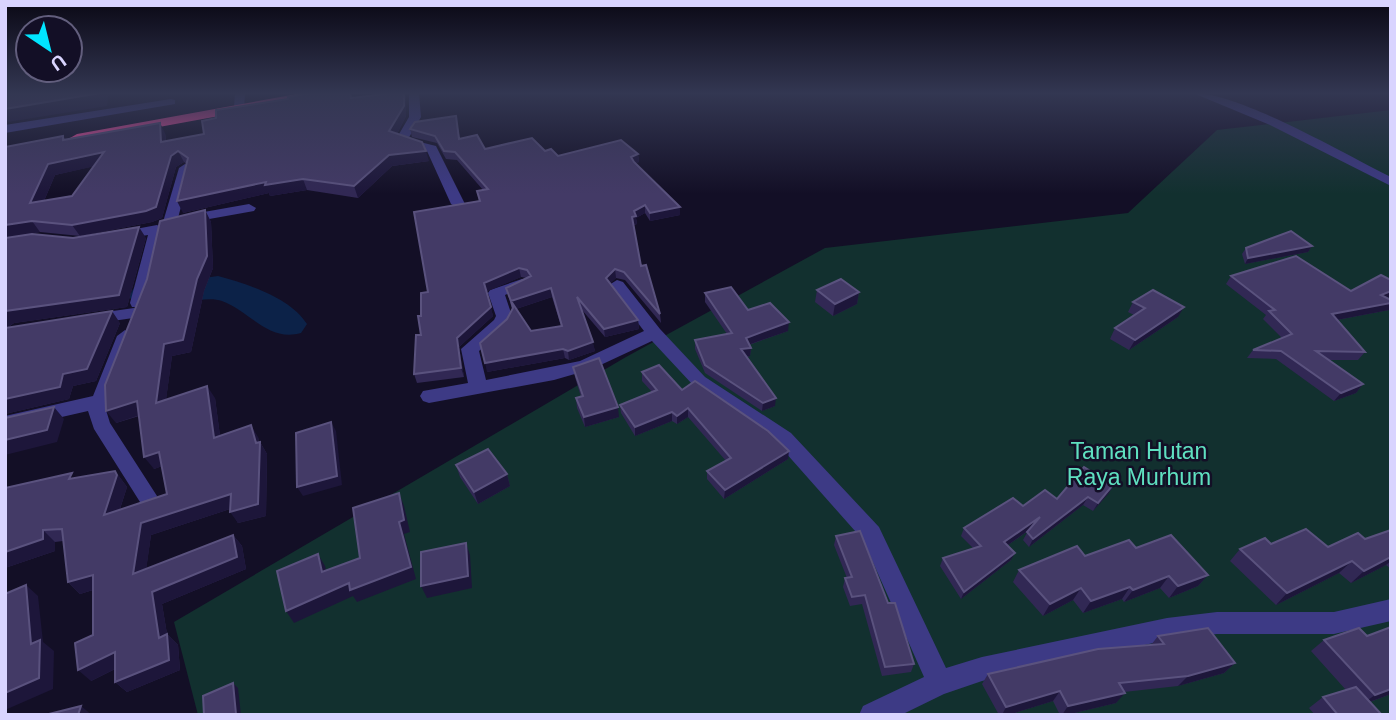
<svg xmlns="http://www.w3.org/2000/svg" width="1396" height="720" font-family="Helvetica,sans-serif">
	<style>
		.green { fill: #12302f }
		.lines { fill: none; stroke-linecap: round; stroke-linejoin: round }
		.river { fill: #0c2248; fill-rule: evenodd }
		.minor { fill: #3d3a85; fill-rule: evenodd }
		.highway { fill: #ff4fa3; fill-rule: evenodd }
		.wall { fill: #312854; fill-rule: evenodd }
		.shaded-wall { fill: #1d163a }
		.building { fill: #433a66; stroke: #5a527e; stroke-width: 2; fill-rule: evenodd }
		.labels { text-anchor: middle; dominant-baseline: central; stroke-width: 5; stroke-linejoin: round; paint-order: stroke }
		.park-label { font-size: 23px; fill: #5fe0c0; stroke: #130f26 }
	</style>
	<rect width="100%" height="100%" fill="#130f26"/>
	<path class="green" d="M1391,110V715H198L174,622L626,357L825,248L1128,213L1217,130Z"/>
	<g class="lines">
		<path class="river" d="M218,276C247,284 290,297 307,324L301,333C268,342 251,312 222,301C203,294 161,311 134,304L129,296L134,288Z"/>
		<g class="minor">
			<path d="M235,93H245L244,110L234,108Z"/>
			<path d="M409,93H419L421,117L408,139L436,146L465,204L463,207L458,208L451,204L427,151L395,141L409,117Z"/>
			<path d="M1193,93C1241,93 1344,154 1391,177V186L1270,125Z"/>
			<path d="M171,99L175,100V104L5,133V125Z"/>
			<path d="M185,164L191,168L177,222L170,226L165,225L163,222L179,168Z"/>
			<path d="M249,204L256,208L254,211L187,223L180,219L187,215Z"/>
			<path d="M157,225L164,229L146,303L144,307H132L130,303L148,235L119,240L112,236L114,233Z"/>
			<path d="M522,279L528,281L530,284L505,295L512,316L507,327L479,351L486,380L580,361L644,331L609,285L617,280L623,282L660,329L705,377L791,433L879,527L946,668L982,657L1167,618L1217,612H1334L1391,599V621L1334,634H1217L1167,640L982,681L944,694L901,715H859L863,706L924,677L863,540L777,443L693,385L652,341L592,369L554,380L429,403L423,401L420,396L423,391L468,383L461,349L494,320L496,316L488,293L490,290Z"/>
			<path d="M134,308L142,313L140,317L92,324L84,319L92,314Z"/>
			<path d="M125,330L133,336L106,410L110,423L157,496L154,502L147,504L140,502L94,429L88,411L5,430V416L93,396L117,336Z"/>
		</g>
		<path class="highway" d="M302,93H330L323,97L77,142L70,138L77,134Z"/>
	</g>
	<g class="wall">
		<path d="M406,93V116L397,134L429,161L392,166L358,198L307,190L270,196L269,193L183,213L187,164L184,162L176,167L162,218L152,222L80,236L40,232L10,237L146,238L127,307L14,323L7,328L120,323L96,381L73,386L69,399L5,414V147L63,136L66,140L165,133L166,141L204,134L352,98ZM94,166L72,196L44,201L55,175Z"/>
		<path d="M456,116L460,139L485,149L545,151L558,156L638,154L639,162L635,163L680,207V215L650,221L645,213L636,218L637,224L634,225L641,266L660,314L661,323L625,280L616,278L610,283L638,320L639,329L605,337L582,310L595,351L569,360L565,358L487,372L512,309L506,288L527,278L521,277L486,291L493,316L459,347L464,377L417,383L414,374L421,335V316L428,292L479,201L477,191L483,190L457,160L446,159L437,143L412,137L410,129ZM552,297L561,326L531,331L516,309Z"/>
		<path d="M205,210L211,222L213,268L204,291L191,352L172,356L166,399L215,398L220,436L258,437L259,442H260L267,454L266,516L238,523L230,509L151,535L146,569L233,535L242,546L246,569L162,604L167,634L178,645L180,670L127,692L115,682V669L91,681L93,635V590L80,594L68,582L63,541L55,542V551L5,568L76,478L115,471L127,487L120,509L167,494L162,466L154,469L139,416L116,423Z"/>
		<path d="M1312,246L1308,252L1245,264L1242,254L1246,248Z"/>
		<path d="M1231,276L1351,291L1391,280V296L1387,298L1389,310L1337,320L1365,352L1358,360H1328L1363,384L1356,393L1334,401L1276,359L1247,358L1253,350L1282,338L1263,319L1266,315L1226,284Z"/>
		<path d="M817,290L859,292L857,304L833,316L815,302Z"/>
		<path d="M705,293L748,310L788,331L749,345L751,348L750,356L747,357L775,406L762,411L705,373L695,349V340L727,334L705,302Z"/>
		<path d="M1133,302L1178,317L1129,350L1110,339L1115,328L1134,315L1128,312Z"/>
		<path d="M573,367L619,417L585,427L577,408L576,398L581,397L575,377Z"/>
		<path d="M642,372L682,390L788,459L724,499L707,479V471L726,461L688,417L677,424L672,421L635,436L621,413L620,405L652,392L642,381Z"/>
		<path d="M456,465L507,474L510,486L478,504L460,477Z"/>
		<path d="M1113,485L1109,493L1093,511L1083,505L1029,547L1023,540L1028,531L1008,545L1011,560L961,599L940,566L943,558L973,548L961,536L964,528L1057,499Z"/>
		<path d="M1391,530V569L1386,565L1351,583L1339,573L1276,605L1230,561L1240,549L1328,547L1365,539Z"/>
		<path d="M836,536L888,603L914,664L911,672L882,676L862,604L850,606L843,587L845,578H847L834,545Z"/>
		<path d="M1136,548L1208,575L1198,586L1169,598L1160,588L1124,602L1122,599L1083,613L1073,600L1043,616L1013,582L1019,570L1085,556Z"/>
		<path d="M1158,636L1235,663L1224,673L1178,686L1124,692L1116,703L1066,715H1060L1053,701L1008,715H999L982,684L988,674L1151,645Z"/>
		<path d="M1324,640L1391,694L1370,702L1382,715H1315L1309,708L1323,697L1346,690L1311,651Z"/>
	</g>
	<g class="shaded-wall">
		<path d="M100,93H129L108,96L107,106L8,122L5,118V109Z"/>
		<path d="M404,93H406V116L393,142L389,131Z"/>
		<path d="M160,123L165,133L167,153L161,142Z"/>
		<path d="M178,151L184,162L176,167L162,218L152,222L80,236L72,225Z"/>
		<path d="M426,151L429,161L392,166L358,198L354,186L389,155Z"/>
		<path d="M104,152L110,163L55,175L38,215L30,203L48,164Z"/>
		<path d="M638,154L639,162L631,165V157Z"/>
		<path d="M303,179L307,190L270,196L269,193L183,213L177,201L266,182Z"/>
		<path d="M645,205V213L636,218L637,224L633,225L632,217L634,211Z"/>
		<path d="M680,207V215L650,221V213Z"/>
		<path d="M205,210L211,222L213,268L204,291L191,352L172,356L164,415L156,403L164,344Z"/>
		<path d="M32,221L40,232L5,238V225Z"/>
		<path d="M139,227L146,238L127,307L14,323L5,329V311Z"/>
		<path d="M1312,246L1308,252L1245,264L1248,258Z"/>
		<path d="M519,268L521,277L486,292L484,283Z"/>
		<path d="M615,269L616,278L607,287L606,278Z"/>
		<path d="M551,288L552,297L513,310L511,301Z"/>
		<path d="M1391,291V296L1375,303L1381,295Z"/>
		<path d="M859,292L857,304L833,316L835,304Z"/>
		<path d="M1391,303V308L1389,310L1326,322L1332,314Z"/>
		<path d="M491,307L493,316L459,347L464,377L461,368L457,338Z"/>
		<path d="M1184,307L1178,317L1129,350L1135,340Z"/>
		<path d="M112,311L120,323L96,381L73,386L69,399L5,414V399L63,374Z"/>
		<path d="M638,320L639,329L605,337L604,329Z"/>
		<path d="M789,322L788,331L745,346L746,338Z"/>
		<path d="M593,342L595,351L569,360L568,351Z"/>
		<path d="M751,348L750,356L741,358V349Z"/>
		<path d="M563,349L565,358L487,372L485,363Z"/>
		<path d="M1363,384L1356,393L1334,401L1341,393Z"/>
		<path d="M207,386L215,398L222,451L214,438Z"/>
		<path d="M776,398L775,406L762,411L763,403Z"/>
		<path d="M137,401L146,413L116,423L106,411Z"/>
		<path d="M54,407L64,419L57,442L5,455V440Z"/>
		<path d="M618,407L619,417L585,427L584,417Z"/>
		<path d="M688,408V417L677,424V416Z"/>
		<path d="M672,412V421L635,436V427Z"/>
		<path d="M331,422L336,431L342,485L303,496L297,487Z"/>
		<path d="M251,425L258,437L260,445V442L267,454L266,516L238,523L230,512L256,443Z"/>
		<path d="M789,451L788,459L724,499L725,490Z"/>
		<path d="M159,452L168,464L154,469L144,457Z"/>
		<path d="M115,471L127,487L114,527L104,515Z"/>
		<path d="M507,474L510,486L478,504L474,492Z"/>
		<path d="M1113,485L1109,493L1093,511L1098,503Z"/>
		<path d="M399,493L404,506L410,532L404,534L416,579L357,602L353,596L294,623L286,611L349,583Z"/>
		<path d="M231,494L239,506L151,535L144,586L133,574L141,523Z"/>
		<path d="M1088,497L1083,505L1029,547L1033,539Z"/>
		<path d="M1040,517L1036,525L1001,550L1004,542Z"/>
		<path d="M43,530L55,542V551L5,568V552Z"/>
		<path d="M233,535L242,546L246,569L162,604L167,634L178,645L180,670L127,692L115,682L159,638L152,592Z"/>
		<path d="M466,543L470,555L472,588L427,598L421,586Z"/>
		<path d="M1015,553L1011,560L961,599L964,592Z"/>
		<path d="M318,554L325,566L330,584L322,572Z"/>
		<path d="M1391,557V561L1386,565L1351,583L1364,571Z"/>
		<path d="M1352,561L1339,573L1276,605L1287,593Z"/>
		<path d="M93,575L105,586L80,594L68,582Z"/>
		<path d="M1208,575L1198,586L1169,598L1178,586Z"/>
		<path d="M1169,576L1160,588L1124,602L1133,590Z"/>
		<path d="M26,585L38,596L43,642L54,651L53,689L5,710V693L31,644Z"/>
		<path d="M1130,587L1122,599L1083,613L1091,601Z"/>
		<path d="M1081,588L1073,600L1043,616L1050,604Z"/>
		<path d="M115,652L127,663L91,681L78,670Z"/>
		<path d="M1235,663L1224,673L1178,686L1188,676Z"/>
		<path d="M233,683L238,688L241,715H235Z"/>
		<path d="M1391,689V694L1361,705L1375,695Z"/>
		<path d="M1060,691L1053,701L1008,715H1002L1006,707Z"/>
		<path d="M1125,693L1116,703L1066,715H1062L1068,706Z"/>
		<path d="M81,706L92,715H78Z"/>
	</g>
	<g class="building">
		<path d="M6,93H100L5,109Z"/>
		<path d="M310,93H350L351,98L385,94V93H404V106L389,131L422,142L426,151L389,155L354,186L303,179L265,185L266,182L177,201L188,158L178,151L171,156L156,207L146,211L72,225L32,221L5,225V147L63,136V140L160,123L161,142L204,134L202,121L216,118V110L288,99V97ZM104,152L72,196L30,203L48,164Z"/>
		<path d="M456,116L459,139L477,135L485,149L532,138L545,151L551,149L558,156L621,140L638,154L631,157L634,162L680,207L650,213L645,205L634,211L636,216L632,217L641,266L646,265L660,314L624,272L615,269L606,278L638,320L604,329L577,297L593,342L568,351L563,349L485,363L480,343L507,319L513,308L511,301L531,331L562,326L551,288L511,301L506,288L531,276L527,270L519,268L484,283L491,307L457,338L461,368L414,374L416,335H421L418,316H421V293L428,292L414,212L480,201L477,191L488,189L455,152L444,151L435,136L410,129L415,122Z"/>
		<path d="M205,210L207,256L197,279L183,340L164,344L156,403L207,386L214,438L251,425L256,443L260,442L258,504L230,512L231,494L141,523L133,574L233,535L237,557L152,592L159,638L167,634L169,660L115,682V652L78,670L75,643L93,635V575L68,582L62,529L43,530V539L5,552V488L72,473L69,479L115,471L117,475L104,515L167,494L159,452L144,457L137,401L106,411L105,385L147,279L160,221Z"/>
		<path d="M139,227L119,295L5,311V238L32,234L73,238Z"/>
		<path d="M1291,231L1312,246L1248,258L1246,248Z"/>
		<path d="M1296,256L1351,291L1381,275L1391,280V291L1381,295L1391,300V303L1332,314L1365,352L1316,351L1363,384L1341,393L1281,351L1253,350L1292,334L1269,311L1275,310L1231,276Z"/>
		<path d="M841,279L859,292L835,304L817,290Z"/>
		<path d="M731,287L748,310L770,303L789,322L746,338L751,348L741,349L776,398L763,403L705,365L695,340L732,333L705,293Z"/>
		<path d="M1153,290L1184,307L1135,340L1115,328L1145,308L1133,302Z"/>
		<path d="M112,311L87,369L63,374L60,387L5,399V328Z"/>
		<path d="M599,358L618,407L584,417L576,398L583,396L573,367Z"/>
		<path d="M659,365L682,390L695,381L768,431L789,451L725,490L707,471L731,458L688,408L677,416L672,412L635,427L620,405L657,390L642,372Z"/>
		<path d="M54,407L47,430L5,440V418Z"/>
		<path d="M331,422L337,476L297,487L296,433Z"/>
		<path d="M488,449L507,474L474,492L456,465Z"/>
		<path d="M1084,467L1113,485L1098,503L1088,497L1033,539L1027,532L1040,517L1004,542L1015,553L964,592L943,558L981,546L964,528L1013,498L1023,506L1045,490L1057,499Z"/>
		<path d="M399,493L404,520L399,522L411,567L350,590L349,583L286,611L277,571L318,554L322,572L360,558L353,508Z"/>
		<path d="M1306,529L1328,547L1358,533L1365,539L1391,530V557L1364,571L1352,561L1287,593L1240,549L1265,538L1271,544Z"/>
		<path d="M860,531L888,603H895L914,664L885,667L865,595L852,597L845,578L852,577L836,536Z"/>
		<path d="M1171,535L1208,575L1178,586L1169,576L1133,590L1130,587L1091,601L1081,588L1050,604L1019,570L1077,546L1085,556L1129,540L1136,548Z"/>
		<path d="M466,543L468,576L421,586V552Z"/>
		<path d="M26,585L31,644L40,640L39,678L5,693V594Z"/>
		<path d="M1391,627V689L1375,695L1324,640L1359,628L1367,636Z"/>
		<path d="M1208,628L1235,663L1188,676L1119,683L1125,693L1068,706L1060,691L1006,707L988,674L1098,649L1164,644L1158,636Z"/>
		<path d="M233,683L236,714L204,715L203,696Z"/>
		<path d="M1356,687L1382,715H1338L1323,697Z"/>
		<path d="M81,706L78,715H45Z"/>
	</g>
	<linearGradient id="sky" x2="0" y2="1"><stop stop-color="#0a0815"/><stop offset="0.48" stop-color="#333752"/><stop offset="1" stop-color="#333752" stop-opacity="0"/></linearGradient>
	<rect width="1396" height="194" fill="url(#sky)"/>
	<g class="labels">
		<g class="park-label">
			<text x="1139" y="451">Taman Hutan<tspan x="1139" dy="26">Raya Murhum</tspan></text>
		</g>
	</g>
	<rect width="1396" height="720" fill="none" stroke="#d9d4ff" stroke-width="14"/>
	<g transform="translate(49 49) rotate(145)"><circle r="33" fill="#130f26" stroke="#625e7d" stroke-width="2"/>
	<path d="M0-5L12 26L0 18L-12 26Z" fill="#00e5ff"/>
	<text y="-10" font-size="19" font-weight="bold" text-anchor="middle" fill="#d9d4ff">U</text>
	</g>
</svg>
